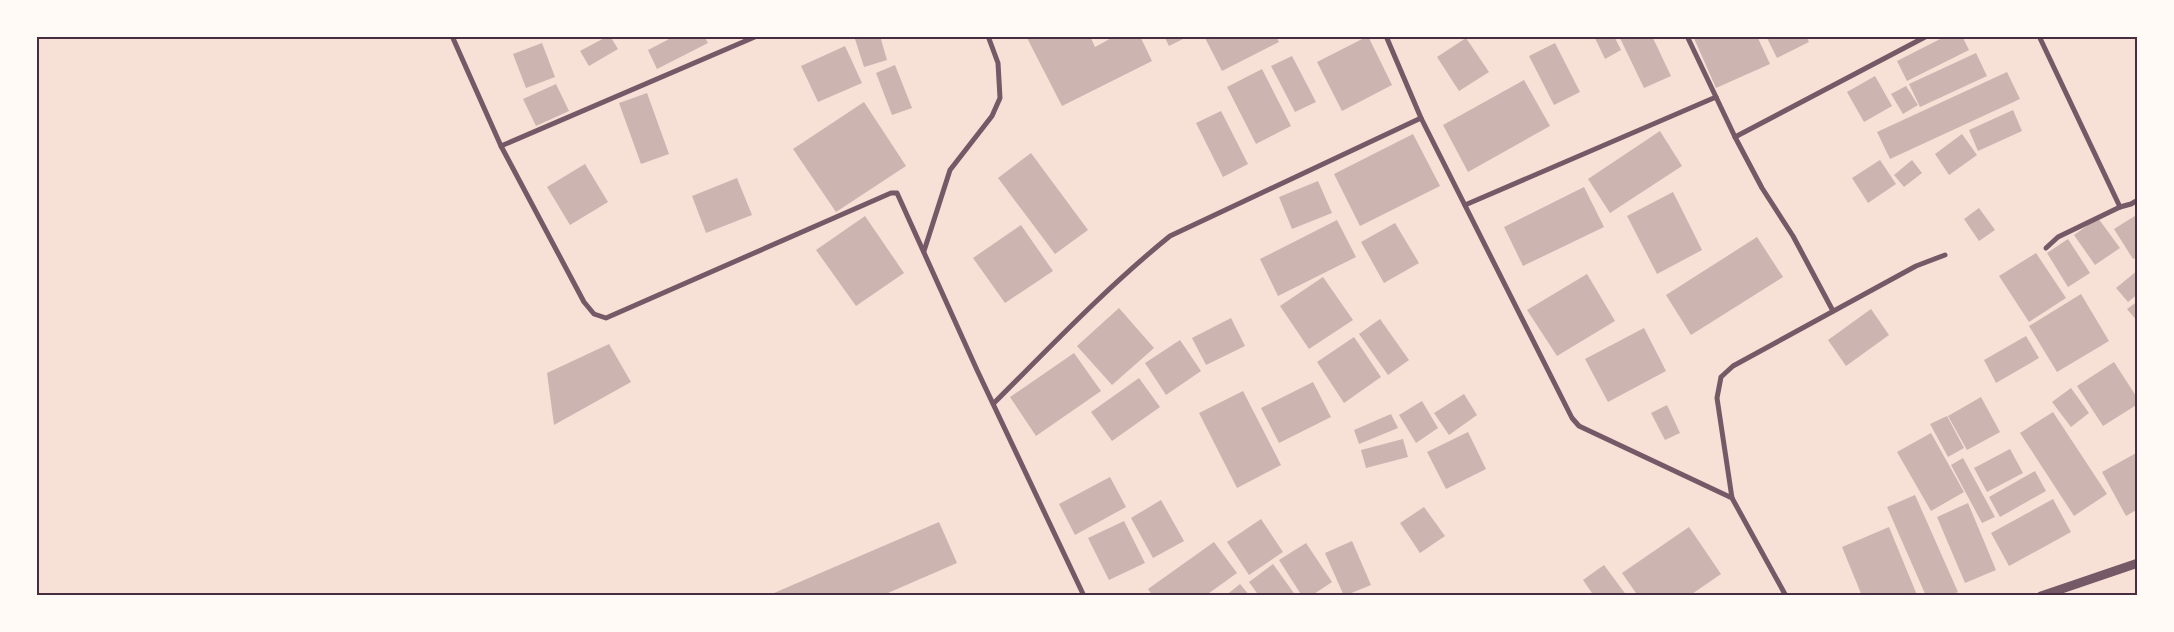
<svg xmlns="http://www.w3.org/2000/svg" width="2174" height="632" font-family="Manrope,sans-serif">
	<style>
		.building { fill: #ccb4b1 }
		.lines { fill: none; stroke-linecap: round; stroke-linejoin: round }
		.minor { stroke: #755966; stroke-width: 5 }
		.tertiary { stroke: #755966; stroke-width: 9 }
		.neatline { fill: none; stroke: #4a2c40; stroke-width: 2 }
	</style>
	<rect width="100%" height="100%" fill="#f7e1d7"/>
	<g class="building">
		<path d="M608,36H610L618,49L589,66L580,51Z"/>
		<path d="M675,36H704L708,43L657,69L648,50Z"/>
		<path d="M854,36H880L887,60L864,67Z"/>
		<path d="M1026,36H1090L1095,47L1115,36H1140L1152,61L1062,106Z"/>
		<path d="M1164,36H1189L1169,46Z"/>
		<path d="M1204,36H1276L1279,42L1222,71Z"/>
		<path d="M1368,36L1392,85L1342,111L1317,62Z"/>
		<path d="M1594,36H1614L1621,50L1605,59Z"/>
		<path d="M1619,36H1652L1671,76L1644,88Z"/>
		<path d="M1693,36H1757L1770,64L1716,88Z"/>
		<path d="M1766,36H1806L1809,42L1777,58Z"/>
		<path d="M1946,36H1962L1969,50L1907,81L1897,61Z"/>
		<path d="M1466,38L1489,72L1459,91L1437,57Z"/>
		<path d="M542,43L555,77L526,88L513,54Z"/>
		<path d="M1555,43L1580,92L1554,105L1529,56Z"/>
		<path d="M845,46L862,83L818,102L801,66Z"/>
		<path d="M1976,53L1987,76L1920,107L1909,84Z"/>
		<path d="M1292,56L1316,102L1295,112L1271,66Z"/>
		<path d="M895,65L912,108L892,115L876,73Z"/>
		<path d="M1262,69L1291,126L1256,144L1227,87Z"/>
		<path d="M2007,72L2020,99L1890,159L1877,132Z"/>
		<path d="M1875,76L1892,106L1864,122L1847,92Z"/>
		<path d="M1524,80L1550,126L1468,172L1443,125Z"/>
		<path d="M556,84L569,111L536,126L523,99Z"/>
		<path d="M1906,86L1918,105L1903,114L1891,94Z"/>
		<path d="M647,93L669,154L641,164L619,103Z"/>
		<path d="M864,102L906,166L836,212L793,149Z"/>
		<path d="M2013,110L2022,131L1978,151L1969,130Z"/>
		<path d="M1221,111L1248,164L1223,177L1196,123Z"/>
		<path d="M1660,131L1682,166L1610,213L1588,179Z"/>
		<path d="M1413,134L1440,186L1360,226L1334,174Z"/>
		<path d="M1962,134L1977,155L1949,175L1935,154Z"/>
		<path d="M1031,153L1088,230L1055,254L998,178Z"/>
		<path d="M1880,160L1896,184L1868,203L1852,178Z"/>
		<path d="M1912,160L1922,173L1904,187L1894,175Z"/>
		<path d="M585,164L608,202L570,225L547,187Z"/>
		<path d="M737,178L752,215L706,233L692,196Z"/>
		<path d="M1318,181L1332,213L1292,229L1279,197Z"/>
		<path d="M1584,187L1604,227L1523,266L1504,227Z"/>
		<path d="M1673,192L1702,250L1657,274L1627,216Z"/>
		<path d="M1979,208L1995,230L1979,241L1964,219Z"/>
		<path d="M2138,214V257L2133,259L2114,229Z"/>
		<path d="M865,216L904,273L856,306L816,250Z"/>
		<path d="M2098,218L2120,248L2095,265L2074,235Z"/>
		<path d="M1337,220L1356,257L1278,296L1260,259Z"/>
		<path d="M1395,223L1419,263L1384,283L1361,242Z"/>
		<path d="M1021,225L1053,271L1005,303L973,258Z"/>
		<path d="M1757,237L1783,277L1691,335L1666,295Z"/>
		<path d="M2068,239L2090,273L2068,287L2047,253Z"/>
		<path d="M2036,253L2066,298L2029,322L1999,276Z"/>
		<path d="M2138,270V294L2128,302L2116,288Z"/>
		<path d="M1587,274L1615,321L1557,356L1527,310Z"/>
		<path d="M1323,277L1353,320L1309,349L1280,306Z"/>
		<path d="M2081,294L2109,341L2057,372L2029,326Z"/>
		<path d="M2138,301V322L2127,309Z"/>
		<path d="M1119,308L1154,348L1112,385L1077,346Z"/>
		<path d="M1871,309L1889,335L1846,366L1828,340Z"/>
		<path d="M1231,318L1245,346L1206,365L1192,338Z"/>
		<path d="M1380,319L1409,360L1388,375L1359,334Z"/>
		<path d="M1644,328L1666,371L1608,402L1585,359Z"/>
		<path d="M2026,336L2039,358L1996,383L1984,360Z"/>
		<path d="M1354,337L1381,377L1344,403L1317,362Z"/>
		<path d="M1180,340L1201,371L1166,395L1145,363Z"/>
		<path d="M609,344L631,382L554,425L547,373Z"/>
		<path d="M1074,353L1101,391L1036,436L1010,397Z"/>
		<path d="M2114,362L2138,399V404L2103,426L2077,386Z"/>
		<path d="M1139,378L1160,407L1112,441L1091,412Z"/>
		<path d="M1313,382L1331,417L1279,443L1261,408Z"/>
		<path d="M2071,388L2089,413L2071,427L2052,402Z"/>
		<path d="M1243,391L1281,465L1237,488L1199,413Z"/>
		<path d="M1464,394L1477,415L1449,435L1434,413Z"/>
		<path d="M1981,397L2000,432L1967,450L1948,416Z"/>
		<path d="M1422,401L1438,428L1416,443L1399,415Z"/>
		<path d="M1667,405L1680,433L1665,440L1651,413Z"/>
		<path d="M2053,412L2107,494L2074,516L2020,433Z"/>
		<path d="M1391,414L1398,428L1359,444L1354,430Z"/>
		<path d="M1947,416L1964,448L1948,457L1930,424Z"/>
		<path d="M1468,432L1486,469L1446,489L1427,452Z"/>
		<path d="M1931,433L1964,492L1931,511L1897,452Z"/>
		<path d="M1403,439L1408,457L1366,468L1361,450Z"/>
		<path d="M2010,449L2023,473L1987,492L1974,468Z"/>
		<path d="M2138,452V509L2126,516L2102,472Z"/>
		<path d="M1963,458L1995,517L1982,523L1951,465Z"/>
		<path d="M2035,471L2046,491L2000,517L1989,497Z"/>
		<path d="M1110,477L1126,507L1075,535L1059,504Z"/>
		<path d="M1915,495L1958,592L1949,596H1926L1887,507Z"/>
		<path d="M2053,499L2071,532L2009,566L1991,533Z"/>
		<path d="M1161,500L1184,541L1153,558L1131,518Z"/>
		<path d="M1968,503L1996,570L1965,583L1937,517Z"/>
		<path d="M1424,507L1445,536L1420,553L1400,523Z"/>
		<path d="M1261,519L1283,552L1249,575L1227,542Z"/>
		<path d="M1124,521L1145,563L1109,580L1088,538Z"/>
		<path d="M939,522L957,563L881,596H767Z"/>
		<path d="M1689,527L1721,574L1689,596H1638L1622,573Z"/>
		<path d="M1889,527L1917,595L1916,596H1862L1842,547Z"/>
		<path d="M1352,541L1371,585L1344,596L1325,553Z"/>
		<path d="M1214,542L1237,573L1205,596H1153L1148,589Z"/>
		<path d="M1306,543L1332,582L1311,596H1302L1279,560Z"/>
		<path d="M1273,564L1296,596H1259L1249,582Z"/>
		<path d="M1604,565L1627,596H1594L1583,580Z"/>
		<path d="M1240,584L1250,596H1225Z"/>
	</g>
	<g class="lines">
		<g class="minor">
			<path d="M452,36L501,146L584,302L594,314L606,318L891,193H897L977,370L1084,596"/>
			<path d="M1386,36L1421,118L1572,418L1579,426L1732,498L1786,596"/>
			<path d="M1687,36L1735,137L1762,188L1793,236L1833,311"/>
			<path d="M2039,36L2120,207L2131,204L2138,200"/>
			<path d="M1735,137L1927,36"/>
			<path d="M501,146L757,36"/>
			<path d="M1465,205L1716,97"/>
			<path d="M2046,248L2058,237L2120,207"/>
			<path d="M924,251L950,170L992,116L1000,98L998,63L988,36"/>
			<path d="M994,403C1051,346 1107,287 1170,236L1421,118"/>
			<path d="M1732,498L1717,398L1721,377L1733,366L1916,266L1945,255"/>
		</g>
		<path class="tertiary" d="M2041,596L2138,563"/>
	</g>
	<rect width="2174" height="632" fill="none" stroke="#fffaf5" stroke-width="75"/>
	<rect x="38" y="38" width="2098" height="556" class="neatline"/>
</svg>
